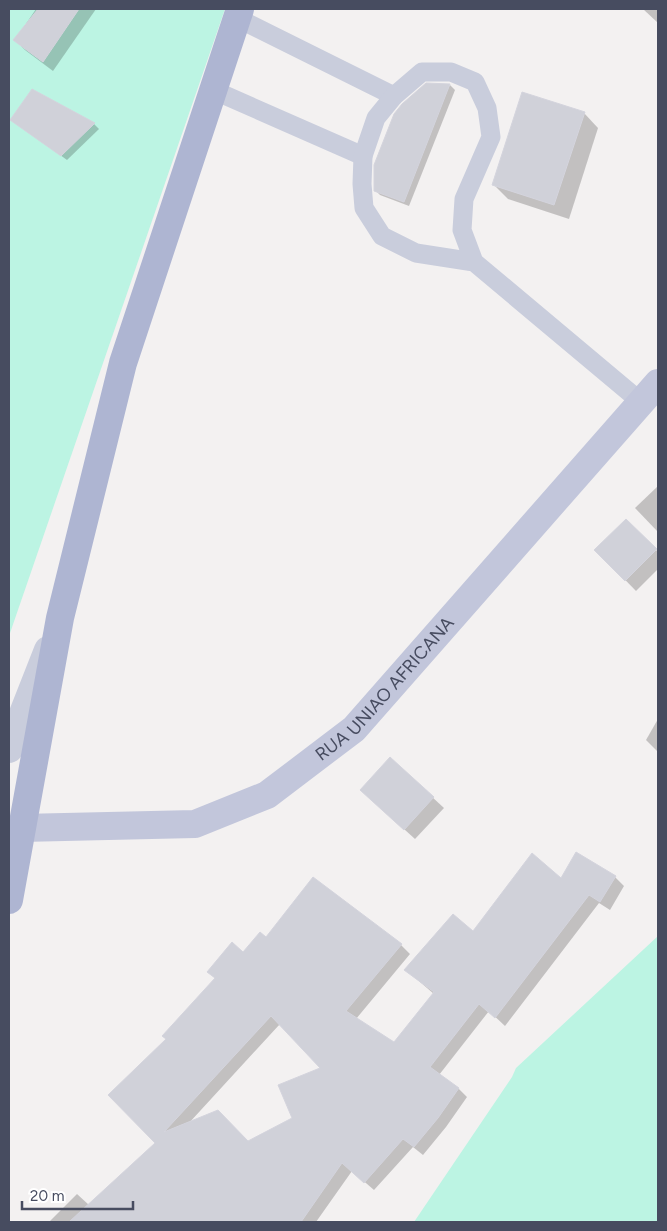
<svg xmlns="http://www.w3.org/2000/svg" width="667" height="1231" font-family="Figtree,sans-serif">
	<style>
		.green { fill: #bcf4e3 }
		.shadow { fill: #0003; fill-rule: evenodd }
		.building { fill: #d0d1d9; stroke: #d4d4dd; fill-rule: evenodd }
		.lines { fill: none; stroke-linecap: round; stroke-linejoin: round }
		.service { stroke: #c9cddc; stroke-width: 19 }
		.minor { stroke: #c9cddc; stroke-width: 28 }
		.secondary { stroke: #c2c6db; stroke-width: 28 }
		.primary { stroke: #aeb5d2; stroke-width: 28 }
		.labels { text-anchor: middle; dominant-baseline: central; stroke-width: 5; stroke-linejoin: round; paint-order: stroke }
		.street-label { font-size: 18px; fill: #474c60; stroke: #fff }
	</style>
	<rect width="100%" height="100%" fill="#f3f1f1"/>
	<g class="green">
		<path d="M9,9H225L9,636Z"/>
		<path d="M658,936V1222H414L512,1077L516,1068Z"/>
	</g>
	<g class="shadow">
		<path d="M36,9H96L53,71L25,50L15,40Z"/>
		<path d="M643,9H658V23Z"/>
		<path d="M450,85L455,90L409,206L380,195L375,190Z"/>
		<path d="M32,91L94,124L99,129L67,160L12,120Z"/>
		<path d="M584,113L598,128L569,219L508,199L494,185Z"/>
		<path d="M658,486V532L635,508Z"/>
		<path d="M626,520L658,552V569L636,591L596,550Z"/>
		<path d="M658,719V752L646,740Z"/>
		<path d="M390,758L444,808L415,839L372,800Z"/>
		<path d="M615,877L624,886L610,910L599,903L505,1026L489,1011L439,1075L458,1088L467,1097L446,1127L423,1155L413,1147L374,1190L352,1171L316,1222H49L77,1194L89,1205L156,1143L167,1040L163,1036L216,979L209,972L244,953L266,938L314,879L401,945L410,954L356,1019L394,1044L434,994L406,970L473,933L561,880ZM280,1024L322,1068L294,1119L248,1143L189,1123Z"/>
	</g>
	<g class="building">
		<path d="M38,9H79L43,62L13,40Z"/>
		<path d="M426,83L450,84L404,202L374,191V165L394,114L402,104Z"/>
		<path d="M32,89L95,123L61,156L10,120Z"/>
		<path d="M522,92L585,112L554,205L492,185Z"/>
		<path d="M626,519L657,549L625,581L594,550Z"/>
		<path d="M390,757L434,797L404,830L360,790Z"/>
		<path d="M576,852L616,876L600,902L589,895L495,1018L479,1004L430,1067L459,1088L438,1118L414,1147L403,1139L364,1183L342,1163L301,1222H69L155,1143L108,1095L166,1039L162,1036L215,978L207,972L232,942L243,952L260,932L266,937L313,877L402,944L346,1011L394,1042L434,992L404,970L453,914L473,931L532,853L561,878ZM271,1016L320,1068L278,1085L292,1118L248,1141L218,1110L164,1132Z"/>
	</g>
	<g class="lines">
		<g class="service">
			<path d="M237,18L394,96"/>
			<path d="M213,90L363,156"/>
			<path d="M474,262L462,230L464,199L491,137L487,108L475,82L451,72H422L394,96L376,118L363,156L362,184L364,208L382,236L416,253L474,262L641,402"/>
		</g>
		<path class="minor" d="M9,749L48,650"/>
		<path class="secondary" id="s1" d="M21,828L195,824L267,795L354,729L658,383"/>
		<path class="primary" d="M9,900L60,618L123,363L240,9"/>
	</g>
	<g class="labels">
		<g class="street-label">
			<text stroke="none"><textPath href="#s1" startOffset="411">RUA UNIAO AFRICANA</textPath></text>
		</g>
	</g>
	<rect width="667" height="1231" fill="none" stroke="#474c60" stroke-width="20"/>
	<path d="M22 1201v8h111v-8" fill="none" stroke="#474c60" stroke-width="2.5"/>
	<text x="30" y="1201" font-size="15" fill="#474c60" stroke="#ffffff" stroke-width="4" paint-order="stroke">20 m</text>
</svg>
